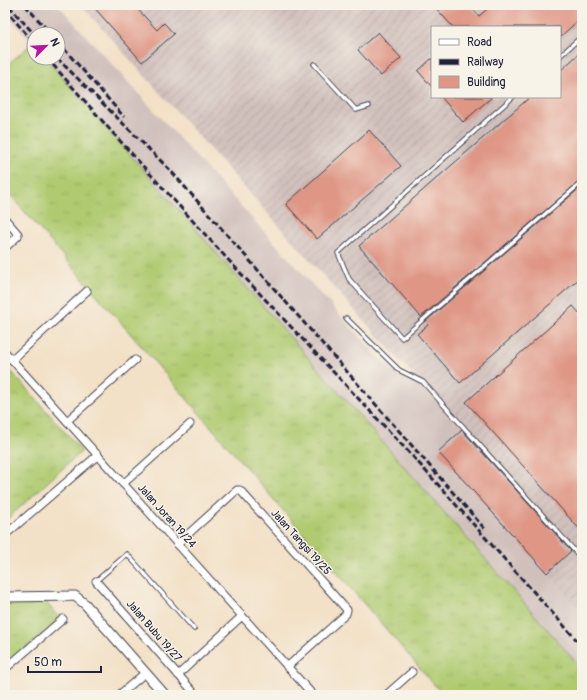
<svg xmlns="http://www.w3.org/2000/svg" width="587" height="700" font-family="Pangolin,sans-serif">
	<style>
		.industrial { fill: url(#industrial-furrows); fill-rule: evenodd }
		.railway { fill: #d0c0bc }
		.grass { fill: url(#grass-tufts); stroke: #687656 }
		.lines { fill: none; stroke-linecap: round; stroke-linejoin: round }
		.stream { stroke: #51abcf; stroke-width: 3 }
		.building { fill: #df9685 }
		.service-casing { stroke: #413f50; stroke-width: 5.5 }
		.minor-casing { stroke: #413f50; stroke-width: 9 }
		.tertiary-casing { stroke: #413f50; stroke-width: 11 }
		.service { stroke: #fff; stroke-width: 3.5 }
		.minor { stroke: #fff; stroke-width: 7 }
		.tertiary { stroke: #fff; stroke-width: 9 }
		.rail { stroke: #22223b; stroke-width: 3; stroke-dasharray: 6 3; stroke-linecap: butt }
		.labels { text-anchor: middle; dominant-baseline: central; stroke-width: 3; stroke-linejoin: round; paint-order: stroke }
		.street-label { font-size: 11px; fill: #22223b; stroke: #f7f3e8 }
	</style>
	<defs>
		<pattern id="industrial-furrows" width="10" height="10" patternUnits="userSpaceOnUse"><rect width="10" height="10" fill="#d0c0bc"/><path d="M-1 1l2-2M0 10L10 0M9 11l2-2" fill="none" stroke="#b2a5a2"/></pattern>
		<pattern id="grass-tufts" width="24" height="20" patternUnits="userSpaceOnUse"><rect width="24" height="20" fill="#afca70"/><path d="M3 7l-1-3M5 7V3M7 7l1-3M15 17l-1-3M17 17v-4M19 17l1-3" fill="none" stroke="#96ad62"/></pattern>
	</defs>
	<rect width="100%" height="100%" fill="#f7f3e8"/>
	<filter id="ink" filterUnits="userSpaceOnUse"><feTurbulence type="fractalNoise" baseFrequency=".025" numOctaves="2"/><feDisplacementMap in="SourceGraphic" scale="8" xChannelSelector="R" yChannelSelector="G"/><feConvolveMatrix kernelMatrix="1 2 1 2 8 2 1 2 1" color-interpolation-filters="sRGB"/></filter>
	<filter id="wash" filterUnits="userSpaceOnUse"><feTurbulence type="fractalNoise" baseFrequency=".012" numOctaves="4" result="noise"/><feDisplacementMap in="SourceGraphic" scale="16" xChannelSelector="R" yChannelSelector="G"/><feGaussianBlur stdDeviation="0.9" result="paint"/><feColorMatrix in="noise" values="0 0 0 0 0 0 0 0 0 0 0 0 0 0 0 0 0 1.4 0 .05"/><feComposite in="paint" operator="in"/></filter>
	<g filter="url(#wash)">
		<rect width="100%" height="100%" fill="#f3e1c7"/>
		<path class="industrial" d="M81,5H582V613L438,452L462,430ZM432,27H560V97H432Z"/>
		<path class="railway" d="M5,5H58L382,361L398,375L414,376L462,430L439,452L582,613V670L45,58H58V34H34V45L5,13Z"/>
		<g class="grass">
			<path d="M32,43L34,45V58H45L582,669V695H443L5,189V67Z"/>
			<path d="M9,369L82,451L5,521V373Z"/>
			<path d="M44,600L60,619L5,667V602Z"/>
		</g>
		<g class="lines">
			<path class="stream" d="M5,32L7,30"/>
		</g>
		<g id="blocks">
			<g class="building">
				<path d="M92,5H134L157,30L164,23L174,34L142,62Z"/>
				<path d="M433,5H469L479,16L492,5H582V17L560,37V27H453Z"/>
				<path d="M378,32L401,58L381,76L358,50Z"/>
				<path d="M582,51V179L421,317L359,246L530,97H560V71Z"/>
				<path d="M432,58V87L418,71Z"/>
				<path d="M441,97H492L463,122Z"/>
				<path d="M369,130L401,166L317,239L286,204Z"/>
				<path d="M582,186V276L460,383L417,334L428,325L425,322Z"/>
				<path d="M573,306L582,316V532L466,402Z"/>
				<path d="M462,430L571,551L547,573L438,452Z"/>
			</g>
		</g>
	</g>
	<g filter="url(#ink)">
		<use href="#blocks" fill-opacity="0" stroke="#413f50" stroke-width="1"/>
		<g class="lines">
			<g class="service-casing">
				<g id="service">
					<path d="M560,56L582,36"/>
					<path d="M314,64L356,110L369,106"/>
					<path d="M513,97L338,253L349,279L402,338L582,182"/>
					<path d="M346,318L399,370L423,382L582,559"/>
					<path d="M582,578V579"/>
					<path d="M96,581L127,554L194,629"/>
				</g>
			</g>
			<g class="minor-casing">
				<g id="minor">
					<path d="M5,219L18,234V236L5,248"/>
					<path d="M5,352L313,695"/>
					<path d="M12,360L87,291"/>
					<path d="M67,421L135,360"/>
					<path d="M123,484L190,424"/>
					<path d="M5,535L98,455"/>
					<path d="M177,544L237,490H240L347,610L346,614L287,667"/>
					<path d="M96,581L196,695"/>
					<path d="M5,669L63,619"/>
					<path d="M178,675L242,616"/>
					<path d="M119,695L145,673"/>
					<path d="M386,695L412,672"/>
				</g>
			</g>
			<g class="tertiary-casing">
				<path id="tertiary" d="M5,597L75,596L85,604L165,695"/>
			</g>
			<use href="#service" class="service"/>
			<use href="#minor" class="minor"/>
			<use href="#tertiary" class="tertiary"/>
			<g class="rail">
				<path d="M25,5L51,34"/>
				<path d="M9,6L34,34"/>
				<path d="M5,9L34,43"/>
				<path d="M58,42L124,117"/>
				<path d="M47,58L112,132L232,264L416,460L582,646"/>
				<path d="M57,58L171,171L485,529"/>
			</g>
		</g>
	</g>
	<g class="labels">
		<g class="street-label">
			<text transform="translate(167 516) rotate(48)">Jalan Joran 19/24</text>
			<text transform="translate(301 542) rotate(48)">Jalan Tangsi 19/25</text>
			<text transform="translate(154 631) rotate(49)">Jalan Bubu 19/27</text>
		</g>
	</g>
	<rect width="587" height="700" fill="none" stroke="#f7f3e8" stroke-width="20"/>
	<rect x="431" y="26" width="130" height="72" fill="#f7f3e8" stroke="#a29fa3"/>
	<rect x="439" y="39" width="20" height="6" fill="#ffffff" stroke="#a29fa3"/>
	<text x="467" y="46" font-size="12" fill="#22223b">Road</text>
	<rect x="439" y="59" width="20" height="6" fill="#22223b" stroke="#a29fa3"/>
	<text x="467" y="66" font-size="12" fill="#22223b">Railway</text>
	<rect x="439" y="76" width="20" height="12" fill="#df9685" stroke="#a29fa3"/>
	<text x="467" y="86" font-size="12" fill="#22223b">Building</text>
	<g transform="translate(46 46) rotate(66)"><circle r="19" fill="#f7f3e8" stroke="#a29fa3"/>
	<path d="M0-3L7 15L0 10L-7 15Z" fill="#b5179e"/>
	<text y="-6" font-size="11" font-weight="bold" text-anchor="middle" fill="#22223b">N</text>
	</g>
	<path d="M28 666v6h73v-6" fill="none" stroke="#22223b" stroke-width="2"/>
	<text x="34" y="666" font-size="12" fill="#22223b" stroke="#f7f3e8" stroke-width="3" paint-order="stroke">50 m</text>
</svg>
